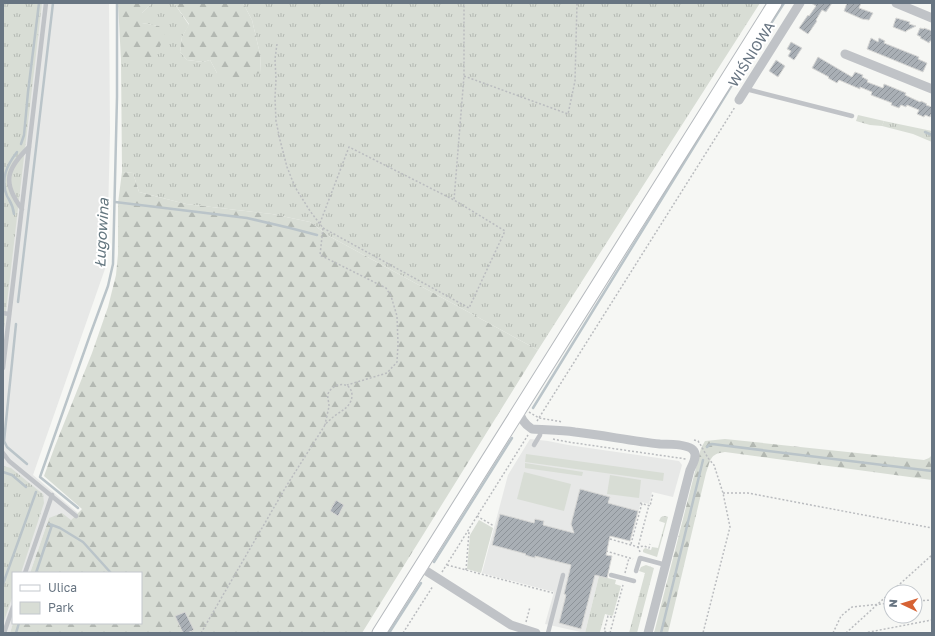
<svg xmlns="http://www.w3.org/2000/svg" width="935" height="636" font-family="'Golos Text',sans-serif">
	<style>
		.built { fill: #e7e8e7 }
		.grass { fill: url(#grass-tufts) }
		.forest { fill: url(#forest-firs) }
		.park { fill: #d8ddd5 }
		.lines { fill: none; stroke-linecap: round; stroke-linejoin: round }
		.stream { stroke: #bac4c9; stroke-width: 2.5 }
		.building { fill: url(#building-hatch); stroke: #d8d8d6 }
		.secondary-casing { stroke: #b5b9bd; stroke-width: 15 }
		.path { stroke: #babcbf; stroke-width: 1.5; stroke-dasharray: 2 2; stroke-linecap: butt }
		.lane { stroke: #c0c3c7; stroke-width: 4.5 }
		.street { stroke: #c0c3c7; stroke-width: 9 }
		.secondary { stroke: #fff; stroke-width: 13 }
		.labels { text-anchor: middle; dominant-baseline: central; stroke-width: 4; stroke-linejoin: round; paint-order: stroke }
		.street-label { font-size: 14px; fill: #687582; stroke: #fff }
		.water-label { font-size: 15px; font-style: italic; fill: #63767f; stroke: #fff }
	</style>
	<defs>
		<pattern id="grass-tufts" width="24" height="20" patternUnits="userSpaceOnUse"><rect width="24" height="20" fill="#d8ddd5"/><path d="M3 7l-1-3M5 7V3M7 7l1-3M15 17l-1-3M17 17v-4M19 17l1-3" fill="none" stroke="#b3b8b2"/></pattern>
		<pattern id="forest-firs" width="22" height="20" patternUnits="userSpaceOnUse"><rect width="22" height="20" fill="#d8ddd5"/><path d="M5 1l3.5 6h-7zM16 11l3.5 6h-7z" fill="#b3b8b2"/></pattern>
		<pattern id="building-hatch" width="6" height="6" patternUnits="userSpaceOnUse"><rect width="6" height="6" fill="#a9afb5"/><path d="M-1 1l2-2M0 6l6-6M5 7l2-2" fill="none" stroke="#8d9399"/></pattern>
	</defs>
	<rect width="100%" height="100%" fill="#f6f7f4"/>
	<g class="built">
		<path d="M3,3H109L110,132L107,259L106,266L33,475L78,513L71,520L49,518L30,573H13V623L10,633H3Z"/>
		<path d="M530,439L548,441L568,445L679,461L682,465L673,497L652,492L649,504L641,502L630,541L610,536L606,555L612,556L607,578L599,576L585,633L545,624L554,592L482,573L508,475Z"/>
	</g>
	<g class="grass">
		<path d="M3,3H42L3,337Z"/>
		<path d="M152,3H174L189,25L182,37L180,52L187,60L203,62L210,60L217,73H261L260,54L252,20L243,3H760L538,350L329,236L310,222L272,214L186,204L139,192L133,173L122,172L121,60H142L159,26L142,23V13Z"/>
		<path d="M884,121L932,131V142L913,134L882,126Z"/>
		<path d="M3,466L11,468L39,491L43,494L44,503L21,573H13V595L3,624Z"/>
		<path d="M665,516L668,517L657,557L645,553L643,552V550L645,548L651,550L652,547L658,548L665,523L659,521L661,517Z"/>
		<path d="M646,565L654,568L637,633H629L645,573L639,571L641,567Z"/>
		<path d="M599,576L616,580L615,584L621,586L613,615L612,616L605,614L600,632L605,633H585Z"/>
	</g>
	<g class="forest">
		<path d="M118,3H152L142,13V23L159,26L165,35L156,56L142,60H121Z"/>
		<path d="M174,3H243L252,20L260,54L261,73L230,79L217,73L210,60L203,62L187,60L180,52L182,37L189,24Z"/>
		<path d="M858,115L884,121L882,126L870,125L856,121Z"/>
		<path d="M122,172L133,173L139,192L186,204L272,214L310,222L329,236L538,350L362,633H10L13,623H141V573H30L49,518L62,513L71,520L82,509L44,476L55,446L92,353L108,307L116,275L118,254V203Z"/>
		<path d="M725,439L924,460L929,458L932,455V480L725,452C709,454 711,460 706,473L668,633H654L701,448L705,441Z"/>
	</g>
	<g class="park">
		<path d="M526,454L664,473L663,481L525,462Z"/>
		<path d="M525,463L583,472L582,476L525,468Z"/>
		<path d="M524,472L571,484L564,511L517,499Z"/>
		<path d="M610,475L641,480L639,498L607,494Z"/>
		<path d="M479,520L493,528L481,573L467,569L470,535Z"/>
	</g>
	<g class="lines">
		<g class="stream">
			<path d="M925,132L932,135"/>
			<path d="M21,144L24,135L28,92L39,3"/>
			<path d="M115,202L247,218L290,228L317,235"/>
			<path d="M14,214C13,205 11,203 7,196C0,179 7,165 17,152"/>
			<path d="M18,302L53,3"/>
			<path d="M16,324L4,441L7,447L27,464"/>
			<path d="M533,408L735,80L784,3"/>
			<path d="M707,447L709,445L712,444L932,471"/>
			<path d="M3,472L12,475L26,487"/>
			<path d="M78,508L40,477L90,335L108,286L113,264L117,97V3"/>
			<path d="M49,524L52,525"/>
			<path d="M434,562L512,438"/>
			<path d="M36,573L52,525L60,528L83,542L111,573"/>
			<path d="M3,584L36,492"/>
			<path d="M16,633L19,623"/>
			<path d="M389,633L421,583"/>
			<path d="M661,633L703,460"/>
		</g>
	</g>
	<g class="building">
		<path d="M811,3H832L826,12L822,10L816,20L817,21L808,34L799,28L808,15L809,16L816,6Z"/>
		<path d="M847,3H861L859,8L873,13L869,20L862,19L844,11Z"/>
		<path d="M896,18L910,22L909,24L916,26L906,31V32L893,27Z"/>
		<path d="M920,28L924,29V28L932,31V41H930L929,43L924,40L920,38L921,37L917,35Z"/>
		<path d="M871,38L878,42L879,38L885,41L884,43L919,57L918,59L927,63L923,72L867,49Z"/>
		<path d="M791,42L802,48L794,60L788,56L791,51L787,49Z"/>
		<path d="M818,57L852,77L855,72L863,75L862,77L868,80L867,82L883,88L884,84L906,93L905,95L920,102L921,101L927,104L926,105L932,107V112L930,117L925,115L924,117L917,114L919,110L907,105L906,107L901,105L899,108L891,105L892,103L871,95L872,92L860,87V89L839,80L837,83L828,78L829,77L812,68Z"/>
		<path d="M776,60L785,66L778,77L769,71Z"/>
		<path d="M580,489L610,497L608,503L638,511L630,541L610,536L606,555L612,556L607,578L595,575L581,629L559,623L566,595L564,594L571,565L535,556V558L525,555L526,554L492,545L500,514L534,523L535,519L544,521L543,525L574,533L571,524Z"/>
		<path d="M336,500L344,505L338,516L330,511Z"/>
		<path d="M185,612L194,630L187,633H183L175,616Z"/>
	</g>
	<g class="lines">
		<g class="secondary-casing">
			<path id="secondary" d="M379,633L775,3"/>
		</g>
		<g class="path">
			<path d="M277,44L275,59L276,79L275,98L276,121L280,140L287,167L295,187L310,211L323,228L320,255L386,288L391,296L397,316L398,344L397,362L387,373L347,385"/>
			<path d="M464,76L568,114L575,81L577,3"/>
			<path d="M320,223L349,147L454,200"/>
			<path d="M323,228L469,308L505,231L454,200L464,76V3"/>
			<path d="M529,412L539,418L563,422"/>
			<path d="M537,421L735,107"/>
			<path d="M553,439L568,442L686,459"/>
			<path d="M694,440L698,441L700,444L708,458L714,465L723,493L730,527L703,633"/>
			<path d="M723,493H748L932,528"/>
			<path d="M640,503L650,506L653,493"/>
			<path d="M477,516L494,526"/>
			<path d="M610,539L638,547L644,546L649,548L650,544"/>
			<path d="M631,544L642,503"/>
			<path d="M606,551L633,559"/>
			<path d="M640,552L638,547L649,505"/>
			<path d="M447,565L553,593"/>
			<path d="M466,570L469,532"/>
			<path d="M442,572L528,435"/>
			<path d="M625,573L629,558"/>
			<path d="M891,592L932,555"/>
			<path d="M915,601L932,600"/>
			<path d="M526,622L530,607"/>
			<path d="M201,633L287,485L325,425C327,422 330,420 332,418C340,411 351,408 352,396C352,379 332,383 328,394C327,397 329,402 329,406C328,412 326,419 325,425"/>
			<path d="M403,633L433,586"/>
			<path d="M610,633L623,585"/>
			<path d="M610,633L604,631L608,616L614,618"/>
			<path d="M833,633L841,616L852,607L891,603"/>
			<path d="M846,633L891,592"/>
			<path d="M864,633L932,620"/>
		</g>
		<g class="lane">
			<path d="M746,89L852,116"/>
			<path d="M22,209C2,183 6,169 29,147"/>
			<path d="M3,313L9,314"/>
			<path d="M3,368L46,3"/>
			<path d="M534,445L540,435L541,429"/>
			<path d="M3,453L9,461L76,516"/>
			<path d="M636,571L640,558L666,565"/>
			<path d="M25,573L52,495"/>
			<path d="M611,575L634,581"/>
			<path d="M4,633L13,607"/>
			<path d="M548,633L563,575"/>
		</g>
		<g class="street">
			<path d="M896,3L932,18"/>
			<path d="M845,54L932,89"/>
			<path d="M739,100L800,3"/>
			<path d="M519,409C520,418 524,424 532,429C546,430 561,430 575,432C603,435 631,441 660,444C667,444 688,444 693,450C698,455 693,464 690,470L648,633"/>
			<path d="M420,567L511,625L536,633"/>
		</g>
		<use href="#secondary" class="secondary"/>
	</g>
	<g class="labels">
		<g class="street-label">
			<text transform="translate(751 54) rotate(-58)">WIŚNIOWA</text>
		</g>
		<g class="water-label">
			<text transform="translate(101 233) rotate(-87)">Ługowina</text>
		</g>
	</g>
	<rect width="935" height="636" fill="none" stroke="#687582" stroke-width="8"/>
	<rect x="12" y="572" width="130" height="52" fill="#ffffff" stroke="#c3c8cd"/>
	<rect x="20" y="585" width="20" height="6" fill="#ffffff" stroke="#c3c8cd"/>
	<text x="48" y="592" font-size="12" fill="#687582">Ulica</text>
	<rect x="20" y="602" width="20" height="12" fill="#d8ddd5" stroke="#c3c8cd"/>
	<text x="48" y="612" font-size="12" fill="#687582">Park</text>
	<g transform="translate(903 604) rotate(274)"><circle r="19" fill="#ffffff" stroke="#c3c8cd"/>
	<path d="M0-3L7 15L0 10L-7 15Z" fill="#d66234"/>
	<text y="-6" font-size="11" font-weight="bold" text-anchor="middle" fill="#687582">N</text>
	</g>
</svg>
